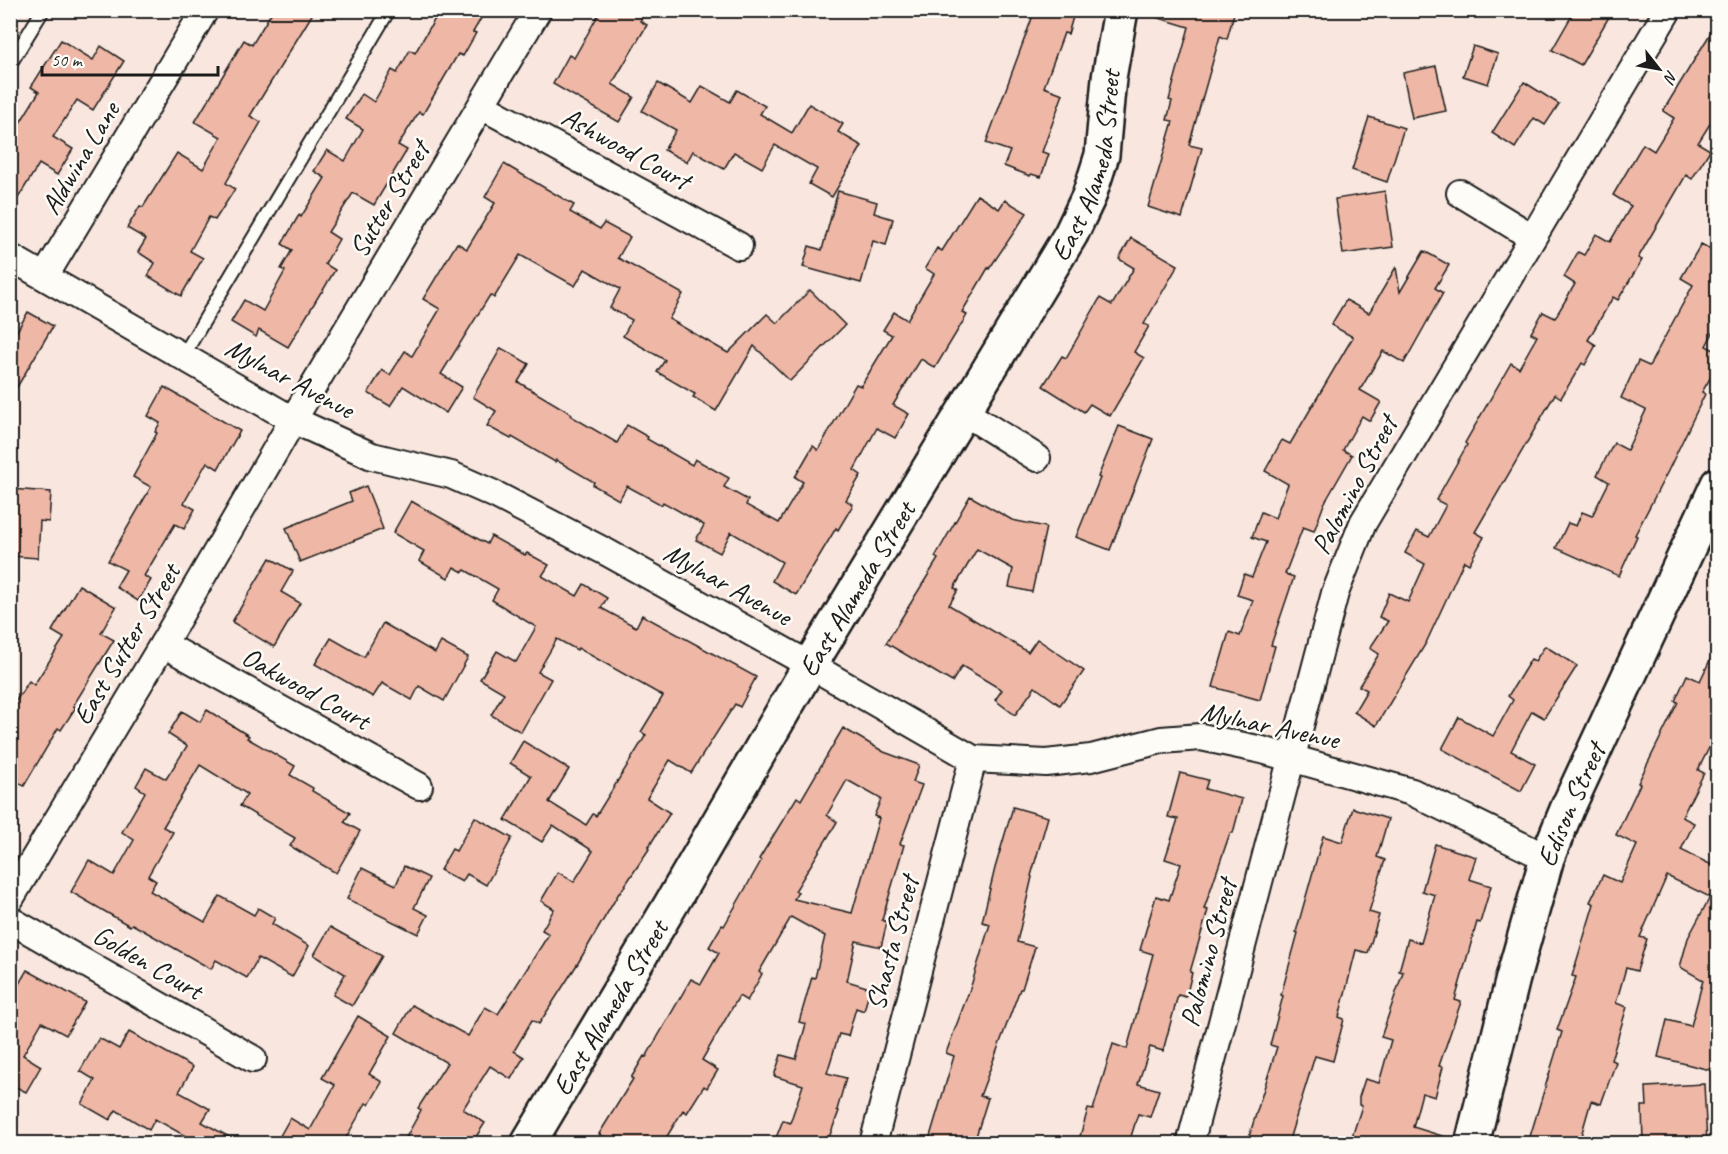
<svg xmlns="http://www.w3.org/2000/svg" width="1728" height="1154" font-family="Caveat,sans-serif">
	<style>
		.building { fill: #efb7a6; stroke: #1c1c1c; stroke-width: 1.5; fill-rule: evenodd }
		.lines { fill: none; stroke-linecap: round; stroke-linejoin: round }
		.lane-casing { stroke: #1c1c1c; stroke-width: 16 }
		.street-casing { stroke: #1c1c1c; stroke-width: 30 }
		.secondary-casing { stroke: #1c1c1c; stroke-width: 38 }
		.lane { stroke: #fdfcf7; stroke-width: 12 }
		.street { stroke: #fdfcf7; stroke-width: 26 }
		.secondary { stroke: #fdfcf7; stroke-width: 33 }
		.labels { text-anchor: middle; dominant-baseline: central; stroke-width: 5; stroke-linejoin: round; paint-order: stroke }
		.street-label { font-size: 28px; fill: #1c1c1c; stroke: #fdfcf7 }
	</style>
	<rect width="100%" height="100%" fill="#f9e7df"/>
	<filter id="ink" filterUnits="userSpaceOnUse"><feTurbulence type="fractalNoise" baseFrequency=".0167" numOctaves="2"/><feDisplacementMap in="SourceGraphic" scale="12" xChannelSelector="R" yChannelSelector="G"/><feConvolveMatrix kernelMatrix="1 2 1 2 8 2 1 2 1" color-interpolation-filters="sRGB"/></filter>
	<g filter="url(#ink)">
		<g class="building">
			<path d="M273,10H315L250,116L261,122L226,183L235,189L215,220L209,217L190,251L203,258L181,296L148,276L155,263L138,252L146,239L127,228L140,206L143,207L177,153L203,169L221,137L195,122L244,40L252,45Z"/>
			<path d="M440,10H486L473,32L476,33L463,56L458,54L423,114L419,112L398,145L407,150L374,205L353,193L328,232L339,239L325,264L335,270L322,292H321L288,347L259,330L256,337L231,322L244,300L263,311L285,271L281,269L292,250L282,244L299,215L301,217L325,178L314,171L327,150L345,161L363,129L346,119L362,94L374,102L392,70L397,73L410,50L415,53Z"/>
			<path d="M601,10H646L640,21L647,25L612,84L634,97L619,122L553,84L569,55L574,58Z"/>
			<path d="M1035,10H1075L1068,34L1064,33L1044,87L1063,94L1042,152L1049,154L1041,177L1031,174L1030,176L1004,166L1010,151L986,143Z"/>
			<path d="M1150,10H1235L1227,39L1220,36L1189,145L1202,148L1182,218L1148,207L1173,121L1167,120L1172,101L1169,100L1189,27L1149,15Z"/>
			<path d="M1575,10H1613L1581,65L1552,50Z"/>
			<path d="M1718,21V111L1698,143L1710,150L1692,179L1686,175L1638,258L1642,260L1618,300L1613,297L1588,340L1596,345L1585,365L1582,363L1561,398L1555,394L1475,532L1484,537L1469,564L1464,561L1426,643L1376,726L1354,712L1367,690L1359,686L1379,654L1370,648L1388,621L1379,617L1389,593L1408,602L1425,564L1405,553L1417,531L1429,537L1446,505L1436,500L1467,445L1465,443L1511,363L1519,368L1537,336L1531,333L1543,312L1555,318L1575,284L1564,277L1578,252L1584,255L1596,234L1610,242L1631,206L1613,195L1643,144L1654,151L1674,118L1663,111Z"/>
			<path d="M61,40L93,60L101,46L124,61L93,110L77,100L53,137L73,149L57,175L39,164L10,211V139L39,92L31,87Z"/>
			<path d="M1473,46L1498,54L1488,84L1463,76Z"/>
			<path d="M1436,66L1446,111L1412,118L1403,73Z"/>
			<path d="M1524,82L1559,104L1545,125L1534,118L1515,148L1492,133Z"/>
			<path d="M658,83L692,103L702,86L730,102L737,90L765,106L760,114L792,133L809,104L843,124L838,132L862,146L832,197L809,184L817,169L775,145L762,168L734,152L724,169L693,151L687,162L664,150L676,130L642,111Z"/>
			<path d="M1369,117L1404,128L1387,182L1352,170Z"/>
			<path d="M504,164L574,205L570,212L600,229L604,223L630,237L618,258L683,294L669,319L728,353L767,314L777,323L810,290L845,325L790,381L754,346L716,411L693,397L695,394L657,372L665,360L623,336L632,320L610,308L620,289L585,269L575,286L520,255L494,298L490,295L441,374L462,387L446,413L403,386L390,406L368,393L382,370L390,375L405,351L412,356L440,309L423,299L457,243L467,249L495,203L485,197Z"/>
			<path d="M838,191L877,202L874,213L893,219L886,245L873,241L861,283L803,267L809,246L822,250Z"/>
			<path d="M1385,191L1393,247L1343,254L1335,199Z"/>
			<path d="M977,195L999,209L1005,200L1027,213L989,269L988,268L962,312L967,315L935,368L921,359L893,405L909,414L895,438L877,428L854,470L861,475L846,500L853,505L838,530L836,528L796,595L772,581L782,562L731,532L720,553L696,540L704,525L663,502L662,505L627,486L619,500L593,485L594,482L556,460L555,462L512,437L511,439L487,426L496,411L473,397L501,348L529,364L518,382L572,414L571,416L617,443L627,425L648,437L647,439L692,465L695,459L729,478L724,487L748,500L746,505L779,523L803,482L795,477L813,446L818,450L856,384L861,386L892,335L883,330L894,312L907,320L934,274L925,268L937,248L942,251Z"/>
			<path d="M1131,238L1178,265L1144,324L1149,326L1134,352L1144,358L1110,416L1090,404L1084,412L1043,386L1062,356L1066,358L1100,298L1112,305L1134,268L1119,259Z"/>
			<path d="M1701,244L1718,253L1717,325L1706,346L1718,352V365L1702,392L1705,394L1668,471L1635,535L1637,536L1619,576L1556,548L1568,523L1576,526L1582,512L1592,516L1609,482L1597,475L1614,443L1627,450L1646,410L1621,398L1638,361L1649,366L1693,285L1681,278Z"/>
			<path d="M1424,251L1449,265L1435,288L1443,293L1404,363L1383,351L1360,390L1381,402L1370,421L1362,416L1343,450L1352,455L1324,504L1314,531L1303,527L1285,574L1294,577L1271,645L1275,646L1260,700L1213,687L1229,632L1240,636L1253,600L1237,595L1244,574L1252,577L1266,542L1252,537L1261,512L1275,518L1288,484L1265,471L1282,440L1290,444L1353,337L1331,325L1346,300L1369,313L1396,267L1400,292Z"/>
			<path d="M28,312L53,326L10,399V327L17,331Z"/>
			<path d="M164,387L240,431L218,469L207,462L184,503L195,509L184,529L175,524L144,576L151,580L138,601L116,587L126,570L108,561L151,487L133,477L157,433L155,432L160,423L148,416Z"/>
			<path d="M1119,426L1153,439L1110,550L1076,537L1100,478L1098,477Z"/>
			<path d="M366,486L383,529L300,562L286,528L352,501L349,493Z"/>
			<path d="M10,489L51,492L49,522L40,521L38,558L10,556Z"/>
			<path d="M970,496L1012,520L1046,527L1032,592L1009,587L1013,569L977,549L954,588L958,590L949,605L1028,652L1037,639L1084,671L1060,705L1035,687L1015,715L995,700L1002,690L962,666L952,682L886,643L938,559L935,557Z"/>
			<path d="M411,501L487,544L491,536L525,555L527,553L549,565L542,576L577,596L584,584L607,598L601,608L636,627L642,615L756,677L740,707L735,704L691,773L670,760L647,798L670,813L648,848L649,849L620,893H619L578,963L539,1024L532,1020L514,1051L524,1057L511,1079L490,1066L463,1109L485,1123L472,1143H403L421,1110L418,1108L447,1063L396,1033L412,1005L468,1036L485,1007L498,1014L549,934L542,930L554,909L541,901L558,872L574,882L593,851L553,825L542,842L505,820L531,776L510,763L523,741L569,769L549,802L586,825L593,814L596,816L646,735L641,732L663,696L578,648L577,650L557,639L538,672L551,679L521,732L491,715L504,693L480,679L497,651L516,662L536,627L492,600L498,589L465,570L463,572L454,567L448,578L419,561L424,551L393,533Z"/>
			<path d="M270,558L293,571L281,592L300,603L274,647L232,622Z"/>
			<path d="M79,585L116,607L101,633L114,640L73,706L76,707L61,730L58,728L24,786L10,777V710L29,681L34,685L64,638L52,631Z"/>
			<path d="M383,623L435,653L441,642L468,657L444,701L419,686L412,700L382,683L373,697L315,664L331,638L364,657Z"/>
			<path d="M1718,643V730L1698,770L1704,773L1682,817L1694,823L1681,850L1718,868V1038L1710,1070L1658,1057L1667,1020L1691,1026L1703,980L1680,967L1688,938L1710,897L1667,876L1640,937L1647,939L1637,971L1626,968L1616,1003L1627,1007L1611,1060L1616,1062L1601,1104L1591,1101L1579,1143H1528L1562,1032L1557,1030L1576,977L1572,976L1594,904L1590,902L1603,875L1620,883L1637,845L1616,835L1640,784L1638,783L1678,702L1675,701L1687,675L1700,681Z"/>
			<path d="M1545,646L1577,666L1544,718L1532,711L1511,751L1535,764L1521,791L1442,749L1459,717L1493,736L1513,700L1508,696L1531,659L1535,661Z"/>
			<path d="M207,710L249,736L247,738L295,766L290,775L313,788L312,791L350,813L344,822L360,831L336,873L290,846L295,838L240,806L247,794L200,765L163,827L173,832L148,876L156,881L150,891L205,922L220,896L254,915L258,908L275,918L272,924L309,946L292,977L258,958L247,978L216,960L211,969L132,924L130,926L71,892L89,860L114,875L134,840L122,832L145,792L136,786L146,768L166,779L187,746L168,734L182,711L200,722Z"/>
			<path d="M843,728L884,752L919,765L913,782L922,785L900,844L904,845L882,920L887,922L881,947L856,941L847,981L870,988L864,1011L856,1008L848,1036L839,1034L827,1073L846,1078L837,1110L839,1111L827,1143H774L783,1120L790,1123L803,1085L774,1076L781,1055L796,1059L806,1024L799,1022L812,977L815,978L825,936L791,917L759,972L762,974L747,1001L739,996L702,1060L718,1070L707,1088L704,1086L687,1113L683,1110L663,1143H614L599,1134L633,1079L631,1078L644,1056L646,1057L691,979L701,984L719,953L709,947L722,925L724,926L761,861L759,859L797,797L801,800ZM847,780L881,799L874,816L879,818L852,913L794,899L798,892L795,891L837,822L827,815Z"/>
			<path d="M1180,773L1208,780L1205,789L1242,799L1233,833H1230L1204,909L1208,910L1190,972L1192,973L1186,997L1178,995L1163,1051L1150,1047L1138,1084L1159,1090L1150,1117L1138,1114L1129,1143H1078L1088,1109L1093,1110L1113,1044L1127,1049L1153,954L1140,950L1156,896L1169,900L1181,864L1165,859L1178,819L1168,817Z"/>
			<path d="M1013,807L1048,817L1031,876L1032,877L1017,942L1035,947L1022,989H1020L980,1096L988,1098L974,1143H928L954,1056L946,1053L971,986L990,924L982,922L995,868Z"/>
			<path d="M1353,808L1388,819L1377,857L1385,860L1369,912L1379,915L1368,953L1356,950L1339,1017L1344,1019L1333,1061L1315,1056L1288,1143H1247L1277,1047L1270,1045L1283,996L1281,995L1298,933L1296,932L1323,836L1342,842Z"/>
			<path d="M475,817L512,838L486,885L467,874L462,882L440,870L452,849L456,851Z"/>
			<path d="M1435,844L1476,857L1469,879L1491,886L1480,923L1477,922L1455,1000L1461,1002L1439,1066L1443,1067L1435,1097L1422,1093L1413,1127L1452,1139L1451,1143H1350L1362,1106L1359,1105V1097L1365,1079L1379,1083L1391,1040L1381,1037L1403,972L1399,971L1408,939L1421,943L1435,895L1422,891Z"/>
			<path d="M404,866L429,878L414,908L428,915L418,934L347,899L362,868L396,885Z"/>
			<path d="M330,927L382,956L352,1006L333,995L345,974L314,955Z"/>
			<path d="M27,970L85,1002L66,1035L42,1022L23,1055L41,1066L26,1092L10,1084V999Z"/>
			<path d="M358,1016L391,1036L369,1074L382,1082L369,1105L366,1103L343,1143H276L290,1118L310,1130L335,1085L322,1078Z"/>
			<path d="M129,1032L193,1067L179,1092L210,1109L202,1122L240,1143H198L155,1119L149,1130L116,1110L110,1120L82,1104L95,1080L80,1071L99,1038L119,1049Z"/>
			<path d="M1704,1084L1707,1143H1643L1642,1106H1647L1646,1087Z"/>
		</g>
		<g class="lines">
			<g class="lane-casing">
				<g id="lane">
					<path d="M10,64L43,10"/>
					<path d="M183,356L389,10"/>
				</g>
			</g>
			<g class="street-casing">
				<g id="street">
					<path d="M482,106L739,246"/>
					<path d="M1460,193L1532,237"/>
					<path d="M10,257L293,420L372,456L451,475L494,494L608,553L810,665L973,759L1046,763L1091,758L1161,740L1201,737L1262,750L1412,792L1547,858"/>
					<path d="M45,276L205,10"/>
					<path d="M964,412L1037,458"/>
					<path d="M163,644L419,786"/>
					<path d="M10,899L163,644L293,420L538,10"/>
					<path d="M10,920L253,1059"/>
					<path d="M873,1144L973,759"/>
					<path d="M1190,1144L1335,593L1363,523L1668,10"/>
				</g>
			</g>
			<g class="secondary-casing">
				<g id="secondary">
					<path id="s1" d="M528,1144L670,906L810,665L1071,234L1089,196L1102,155L1109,78L1121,10"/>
					<path id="s2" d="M1472,1144L1513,978L1547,858L1568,807L1718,484"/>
				</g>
			</g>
			<use href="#lane" class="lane"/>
			<use href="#street" class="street"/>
			<use href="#secondary" class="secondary"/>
		</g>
	</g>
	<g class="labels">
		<g class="street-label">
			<text transform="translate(626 148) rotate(29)">Ashwood Court</text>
			<text transform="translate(80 158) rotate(-59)">Aldwina Lane</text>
			<text stroke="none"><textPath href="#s1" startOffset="1131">East Alameda Street</textPath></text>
			<text transform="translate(389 199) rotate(-59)">Sutter Street</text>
			<text transform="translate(290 378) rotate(28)">Mylnar Avenue</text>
			<text transform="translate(1354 485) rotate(-62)">Palomino Street</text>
			<text transform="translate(728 584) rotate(29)">Mylnar Avenue</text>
			<text stroke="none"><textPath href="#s1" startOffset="645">East Alameda Street</textPath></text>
			<text transform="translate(126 644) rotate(-59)">East Sutter Street</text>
			<text transform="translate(306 688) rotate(29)">Oakwood Court</text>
			<text transform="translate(1270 725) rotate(12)">Mylnar Avenue</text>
			<text stroke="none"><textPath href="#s2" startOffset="354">Edison Street</textPath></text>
			<text transform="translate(892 943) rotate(-75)">Shasta Street</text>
			<text transform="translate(1208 953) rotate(-75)">Palomino Street</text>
			<text transform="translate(148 962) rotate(30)">Golden Court</text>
			<text stroke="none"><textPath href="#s1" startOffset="159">East Alameda Street</textPath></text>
		</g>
	</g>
	<rect width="1728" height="1154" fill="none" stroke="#fdfcf7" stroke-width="36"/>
	<rect x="18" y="18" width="1692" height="1118" fill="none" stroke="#1c1c1c" stroke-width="2" filter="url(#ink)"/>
	<g transform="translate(1659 69) rotate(121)" stroke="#fdfcf7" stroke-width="4.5" paint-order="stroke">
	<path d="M0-4.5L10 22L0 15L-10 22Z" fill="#1c1c1c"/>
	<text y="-9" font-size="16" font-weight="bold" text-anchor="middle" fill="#1c1c1c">N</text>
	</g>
	<path d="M42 66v9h176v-9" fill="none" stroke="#1c1c1c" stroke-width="3"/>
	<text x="51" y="66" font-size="18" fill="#1c1c1c" stroke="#fdfcf7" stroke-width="4.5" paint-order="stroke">50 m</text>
</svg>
